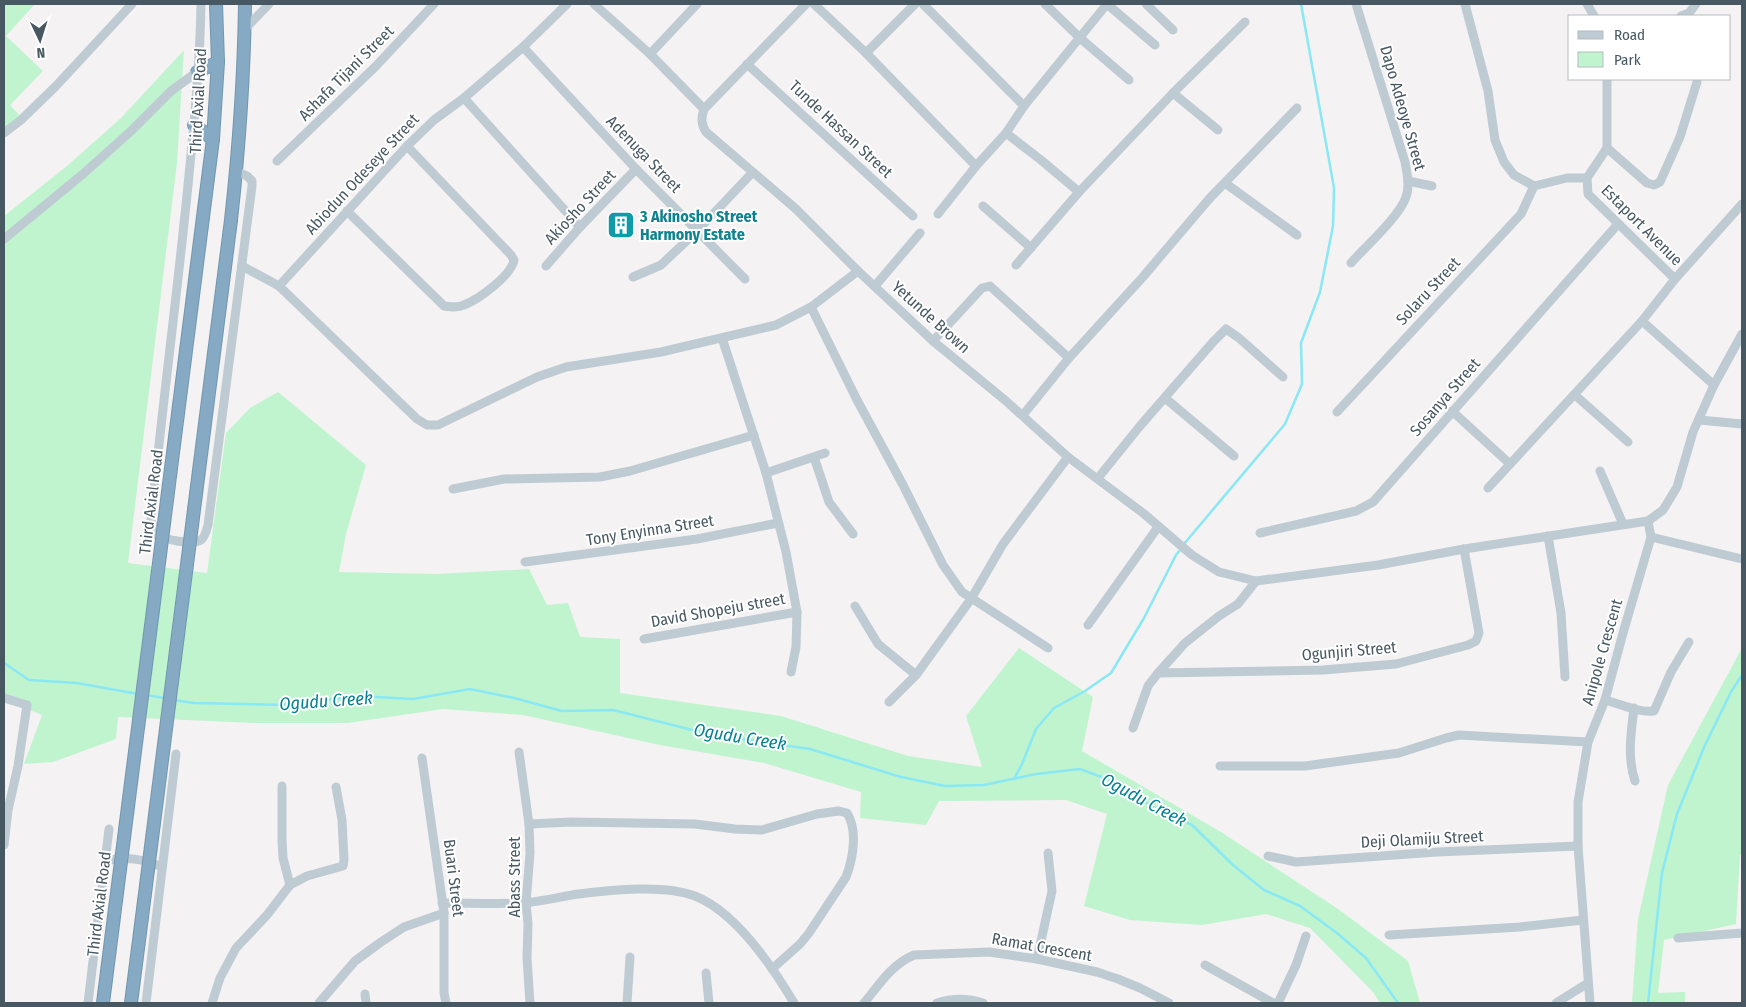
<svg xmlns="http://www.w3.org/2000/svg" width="1746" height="1007" font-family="'Fira Sans Condensed',sans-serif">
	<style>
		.green { fill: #bff4cf }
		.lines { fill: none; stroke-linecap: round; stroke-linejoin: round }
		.stream { stroke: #89e8f4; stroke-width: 2.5 }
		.highway-casing { stroke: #7296b0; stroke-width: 14 }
		.minor { stroke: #bfcbd3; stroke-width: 9 }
		.highway { stroke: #87aac4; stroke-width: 12 }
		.highway-bridge-casing { stroke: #7296b0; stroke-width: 14; stroke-linecap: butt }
		.highway-bridge { stroke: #87aac4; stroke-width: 12 }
		.labels { text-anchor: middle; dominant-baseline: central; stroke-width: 4; stroke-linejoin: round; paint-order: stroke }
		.street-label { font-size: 16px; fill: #485862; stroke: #fff }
		.culture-label { font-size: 16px; font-weight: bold; fill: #0d838f; stroke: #fff; text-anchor: start }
		.water-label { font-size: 18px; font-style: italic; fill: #048292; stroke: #fff }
	</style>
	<rect width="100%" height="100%" fill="#f5f2f3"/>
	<g class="green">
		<path d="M4,4H35L6,36L43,71L10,105L20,116L4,129Z"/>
		<path d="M184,50L177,163L128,563L207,573L226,433L250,408L278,392L366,465L346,534L339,572L437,574L529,569L547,605L568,603L580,637L620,639V693L781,716L908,756L982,767L966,716L1019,648L1093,697L1082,751L1221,832L1338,909L1408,961L1420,1003H1380L1373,992L1310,928L1266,914L1202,925L1130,920L1084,906L1107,814L1066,800L939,801L926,825L860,818L861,792L764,763L660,745L523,715L443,709L348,723H254L118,717L116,739L53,762L24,764L42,715L4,700V216L67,166L121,118Z"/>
		<path d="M1742,648V854L1740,855L1736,924L1664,940L1658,993L1685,992V1003H1632L1638,919L1668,785Z"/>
	</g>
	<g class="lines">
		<g class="stream">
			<path d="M1184,544L1285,424L1302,384L1301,343L1320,292L1333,226L1334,188L1301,4"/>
			<path d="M4,663L29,680L77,683L138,694"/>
			<path d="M146,695L165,698"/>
			<path d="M173,700L194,703L286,705L358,696L413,699L470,689L514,698L562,711L613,710L708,734L810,749L901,777L945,786L984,785L1036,774L1080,769L1118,783L1156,809L1192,825L1233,865L1264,890L1300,906L1337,933L1366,958L1398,1003"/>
			<path d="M1014,779L1022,764L1036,729L1054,708L1085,691L1111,673L1144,618L1176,555L1181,549"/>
			<path d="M1648,1003L1662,873L1677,814L1705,745L1731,692L1742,675"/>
		</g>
		<g class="highway-casing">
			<g id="highway">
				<path d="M197,72L218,62"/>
				<path d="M194,125L213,139"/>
				<path d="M203,217L213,139L218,62L216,4"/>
				<path d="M231,220C239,148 244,76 245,4"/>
			</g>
		</g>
		<g class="minor">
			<path d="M201,4C200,64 194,125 188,185C177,297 162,408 151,520L156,535C165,539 192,546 201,540C205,537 207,529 208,525L252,186V181L247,176L236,171"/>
			<path d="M567,4L523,47L464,98L434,120L407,146L279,286L417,419L427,425H438L537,377L566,367L661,352L776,325L811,307L858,271"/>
			<path d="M594,4L650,54L704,109L806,4"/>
			<path d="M814,4L866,53L976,166"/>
			<path d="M923,4L1024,106"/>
			<path d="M1045,4L1080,38L1129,80"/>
			<path d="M1107,4L1155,45"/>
			<path d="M1146,4L1173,30"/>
			<path d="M1465,4L1488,91L1495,140L1504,162L1514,175L1534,186L1567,178H1587"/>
			<path d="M1587,4L1594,16"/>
			<path d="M1681,16L1689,13L1696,4"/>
			<path d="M245,29L269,4"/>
			<path d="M523,47L636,169L745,279"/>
			<path d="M866,53L915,4"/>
			<path d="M650,54L697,4"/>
			<path d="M747,64L913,216"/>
			<path d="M1607,79V148L1587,178L1588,194L1675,279L1642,321L1714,385"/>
			<path d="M1173,93L1218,130"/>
			<path d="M464,98L580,227"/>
			<path d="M704,109C701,118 701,124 706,132L796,209L858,271L933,341L1006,401L1068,457L1143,513L1192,555L1219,572L1256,581L1378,565L1464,549L1648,521"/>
			<path d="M4,133L21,120L56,86L132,4"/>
			<path d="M1006,133L1041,160L1079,192L1173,93L1245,22"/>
			<path d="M1607,148L1647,183L1654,185L1660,182L1680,137L1697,82"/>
			<path d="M277,161L376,66L434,4"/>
			<path d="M1408,181L1432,186"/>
			<path d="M1225,183L1297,235"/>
			<path d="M983,206L1031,248"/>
			<path d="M347,211L444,306C451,307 458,308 464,305C479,299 511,276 514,260L511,255L407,146"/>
			<path d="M938,214L976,166L1006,133L1024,106L1107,4"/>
			<path d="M4,239L83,174L131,131L171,91L197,72"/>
			<path d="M1351,263C1366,246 1399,217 1406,197C1410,186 1407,173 1405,162L1356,4"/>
			<path d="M1016,265L1079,192"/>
			<path d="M242,266L279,286"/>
			<path d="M546,266L580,227L636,169"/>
			<path d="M633,277L661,265L697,231L752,173"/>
			<path d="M1675,279L1742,204"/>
			<path d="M875,286L920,233"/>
			<path d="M811,307L857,400L903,485L943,565L962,592L1048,648"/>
			<path d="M722,338L766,473L786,552L797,612L796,647L791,672"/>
			<path d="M933,341L982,288L990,286L1069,358"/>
			<path d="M1575,395L1628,442"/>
			<path d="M1165,398L1234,456"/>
			<path d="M1452,411L1510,464"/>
			<path d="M1337,412L1521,214L1534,186"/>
			<path d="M1023,415L1069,358L1142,278L1209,199L1297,108"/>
			<path d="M1699,420L1742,424"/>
			<path d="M814,457L829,502L853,534"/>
			<path d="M1600,471L1623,524"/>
			<path d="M766,473L825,453"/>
			<path d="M1098,478L1140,426L1213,342L1226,329L1239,338L1283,377"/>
			<path d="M1488,488L1642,321"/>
			<path d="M453,489L504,479L600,477L630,471L754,435"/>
			<path d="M1260,533L1356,511L1373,502L1618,224"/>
			<path d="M1548,536L1561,613L1565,677"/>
			<path d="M1651,537L1742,559"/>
			<path d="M525,562L697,539L778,523"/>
			<path d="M855,606L878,644L916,675"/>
			<path d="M1088,625L1158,527"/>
			<path d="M644,639L797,612"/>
			<path d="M1158,673L1323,670L1396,664L1468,645L1476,641L1479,633L1464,549"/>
			<path d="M4,698L27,705L18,766L8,810L4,845"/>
			<path d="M1605,700C1620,704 1639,713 1654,711L1671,672L1689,642"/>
			<path d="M889,702L916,675L971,599L1003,544L1068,457"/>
			<path d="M1634,708C1631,733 1627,757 1635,781"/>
			<path d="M1133,728L1148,686L1158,673L1185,643L1219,616L1238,604L1256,581"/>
			<path d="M519,752L529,824L530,853L526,903L528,924L527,958L530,1003"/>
			<path d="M422,758L444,913V993L446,1003"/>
			<path d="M1220,766H1305L1399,753L1446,738L1459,735L1588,742"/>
			<path d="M282,786V840L283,858L290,885"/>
			<path d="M529,824L571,822L695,824L735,829L762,830L817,814L839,811L847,813C858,830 853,859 846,877L809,933L800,944L772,969"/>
			<path d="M1268,856L1296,862L1437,852L1578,846"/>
			<path d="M106,861C124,856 145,859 162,867"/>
			<path d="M442,903C469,903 498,904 525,903C543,901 560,897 578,894C611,890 664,884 695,896C736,912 772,966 794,1003"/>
			<path d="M1389,935L1520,927L1583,920"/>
			<path d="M1678,938L1742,933"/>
			<path d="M1037,959L1052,891L1048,853"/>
			<path d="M1205,965L1273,1003"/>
			<path d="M706,973L709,1003"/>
			<path d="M365,994L366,1003"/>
			<path d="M88,1003L109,829"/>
			<path d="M146,1003L176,754"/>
			<path d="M212,1003L220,978L236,948L267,915L290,885L307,876L343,866L344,860L342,820L336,787"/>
			<path d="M319,1003L355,961L381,942L404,927L444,913"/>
			<path d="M627,1003L630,957"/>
			<path d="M864,1003C879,985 892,964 914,955L989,952L1037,959L1097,972L1118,979L1140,988L1169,1003"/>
			<path d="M937,1003C952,998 968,998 983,1003"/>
			<path d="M1278,1003L1296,965L1306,936"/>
			<path d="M1556,1003L1588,983"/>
			<path d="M1590,1003L1578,846V802L1588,742L1605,700L1623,633L1651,537L1648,521L1663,510L1677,487L1693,432L1714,385L1742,334"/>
		</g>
		<use href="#highway" class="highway"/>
		<g class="highway-bridge-casing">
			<g id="highway-bridge">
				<path d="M103,1003L203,217"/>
				<path d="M131,1003L231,220"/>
			</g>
		</g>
		<use href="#highway-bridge" class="highway-bridge"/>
	</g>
	<defs>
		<g id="building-square" transform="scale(1.4375)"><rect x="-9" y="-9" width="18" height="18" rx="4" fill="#0f9aa8" stroke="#fff"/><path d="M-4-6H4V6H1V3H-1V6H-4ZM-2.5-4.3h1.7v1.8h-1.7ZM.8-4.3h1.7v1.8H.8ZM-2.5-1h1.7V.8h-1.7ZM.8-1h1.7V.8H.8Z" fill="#fff"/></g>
	</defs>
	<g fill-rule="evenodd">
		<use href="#building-square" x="621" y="225"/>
	</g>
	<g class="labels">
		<g class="street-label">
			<text transform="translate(346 73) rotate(-45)">Ashafa Tijani Street</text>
			<text transform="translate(198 101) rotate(-87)">Third Axial Road</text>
			<text transform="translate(1403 108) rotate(74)">Dapo Adeoye Street</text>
			<text transform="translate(841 129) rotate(43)">Tunde Hassan Street</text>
			<text transform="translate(644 154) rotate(46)">Adenuga Street</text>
			<text transform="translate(362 174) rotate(-47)">Abiodun Odeseye Street</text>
			<text transform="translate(580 207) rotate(-47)">Akiosho Street</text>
			<text transform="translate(1642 225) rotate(45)">Estaport Avenue</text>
			<text transform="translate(1428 291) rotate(-47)">Solaru Street</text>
			<text transform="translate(931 317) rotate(42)">Yetunde Brown</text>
			<text transform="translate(1445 397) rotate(-49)">Sosanya Street</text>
			<text transform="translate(151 502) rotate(-83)">Third Axial Road</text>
			<text transform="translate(650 530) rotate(-9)">Tony Enyinna Street</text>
			<text transform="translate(718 610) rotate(-10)">David Shopeju street</text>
			<text transform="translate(1349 651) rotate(-5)">Ogunjiri Street</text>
			<text transform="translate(1602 652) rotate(-74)">Anipole Crescent</text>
			<text transform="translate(1422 839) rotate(-3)">Deji Olamiju Street</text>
			<text transform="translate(514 877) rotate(-90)">Abass Street</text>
			<text transform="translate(454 878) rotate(83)">Buari Street</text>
			<text transform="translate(99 904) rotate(-83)">Third Axial Road</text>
			<text transform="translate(1042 947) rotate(10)">Ramat Crescent</text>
		</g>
		<g class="culture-label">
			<text x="640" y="216">3 Akinosho Street<tspan x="640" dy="18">Harmony Estate</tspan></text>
		</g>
		<g class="water-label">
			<text transform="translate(326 701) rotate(-4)">Ogudu Creek</text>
			<text transform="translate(740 737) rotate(9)">Ogudu Creek</text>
			<text transform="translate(1144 800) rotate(28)">Ogudu Creek</text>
		</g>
	</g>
	<rect width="1746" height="1007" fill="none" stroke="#485862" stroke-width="10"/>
	<rect x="1568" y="15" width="162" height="65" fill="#ffffff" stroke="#b6bcc0"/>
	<rect x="1578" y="31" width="25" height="8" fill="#bfcbd3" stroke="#b6bcc0"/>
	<text x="1614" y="40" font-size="15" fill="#485862">Road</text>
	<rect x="1578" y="52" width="25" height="15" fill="#bff4cf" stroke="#b6bcc0"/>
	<text x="1614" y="65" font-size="15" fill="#485862">Park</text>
	<g transform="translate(40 40) rotate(176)" stroke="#ffffff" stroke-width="4" paint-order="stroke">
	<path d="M0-4L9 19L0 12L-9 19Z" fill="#485862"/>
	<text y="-8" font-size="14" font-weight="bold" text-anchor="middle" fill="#485862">N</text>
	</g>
</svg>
